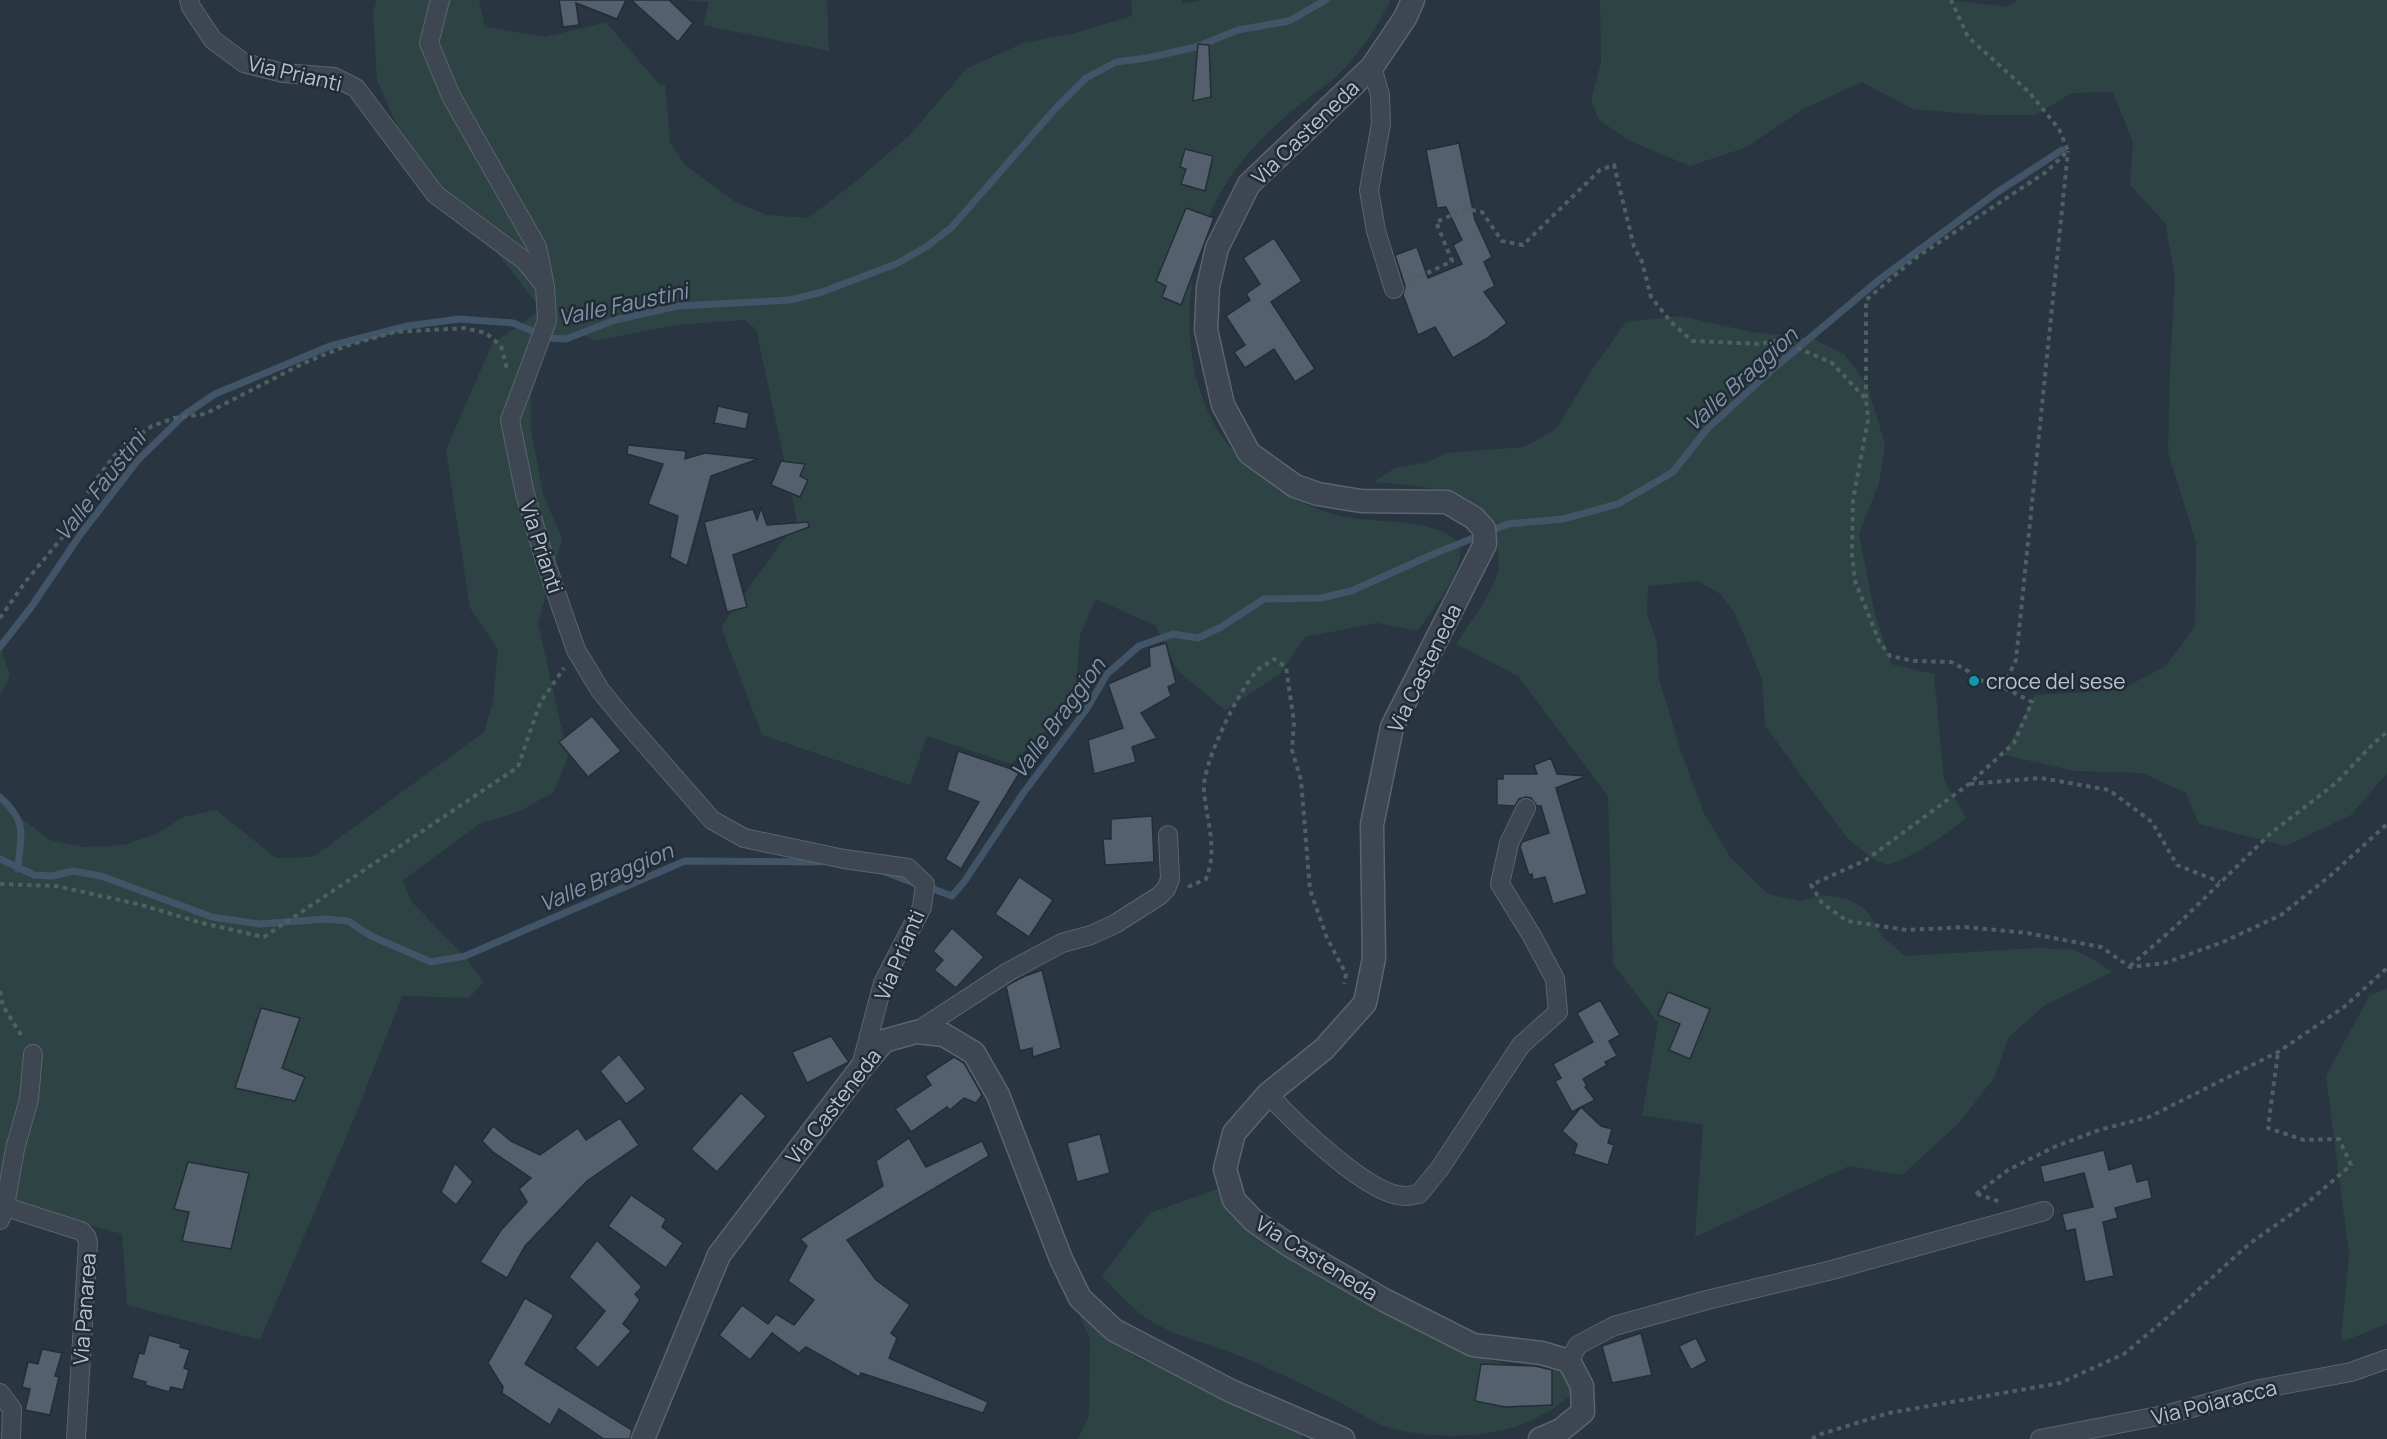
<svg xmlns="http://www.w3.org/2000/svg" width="2387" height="1439" font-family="Manrope,sans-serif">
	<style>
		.green { fill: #2e4444 }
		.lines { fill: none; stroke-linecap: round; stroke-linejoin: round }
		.stream { stroke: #415468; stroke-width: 7 }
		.building { fill: #55606e; stroke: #242d38; stroke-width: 1.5 }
		.minor-casing { stroke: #5b646e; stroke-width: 20 }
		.tertiary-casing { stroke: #5b646e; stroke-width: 25 }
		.path { stroke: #4e6162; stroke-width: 4; stroke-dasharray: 4.5 4.5; stroke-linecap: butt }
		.minor { stroke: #3d4651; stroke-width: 18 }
		.tertiary { stroke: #3d4651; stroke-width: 22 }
		.culture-dot { fill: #0f9aa8; stroke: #222b36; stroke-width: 2 }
		.labels { text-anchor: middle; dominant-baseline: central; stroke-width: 5; stroke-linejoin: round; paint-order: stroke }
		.street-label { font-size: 21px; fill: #bac2cb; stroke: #222b36 }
		.poi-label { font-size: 21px; fill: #bac2cb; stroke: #222b36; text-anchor: start }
		.water-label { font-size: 22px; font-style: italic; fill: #7e94aa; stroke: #222b36 }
	</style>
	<rect width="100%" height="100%" fill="#293540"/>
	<g class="green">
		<path d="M377,0H479L485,27L545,37L606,22L661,86L665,83L670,142L685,165L737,203L767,215L808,218L849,187L910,135L966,69L1023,43L1075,33L1132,16L1131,0H1183L1182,4L1202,0H1391C1377,27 1361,52 1339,74C1323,89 1303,101 1286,116C1254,144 1222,180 1208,220C1179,298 1180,396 1240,459C1255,475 1273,485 1292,495C1301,500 1310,506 1320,510C1332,514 1347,518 1360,519C1384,522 1445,521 1458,544C1470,566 1430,612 1418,631L1377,623L1305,637L1280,674L1225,710L1177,670L1156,626L1096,599L1080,635L1075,703L1011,764L927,736L910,785L762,735L721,627L797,520L756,329L744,320L676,325L594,341L581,333L566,340H549L531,396V429L543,494L562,539L538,623L568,757L554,792L518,812L481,823L403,880L411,901L466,958L484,982L469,998L402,996L356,1114L260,1340L127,1305L122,1234L0,1200V793L13,812L50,840L83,847L124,845L158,833L183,817L216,810L276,858L313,857L484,732L493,701L498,649L470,608L446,450L492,344L541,310L487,239L416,169L377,80L373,12Z"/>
		<path d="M680,0H827L829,51L703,25L709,2Z"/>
		<path d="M1600,0H1952L2007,7L2018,0H2387V773L2351,815L2286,846L2199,824L2186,793L2142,773L2075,771L2004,755L2035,695L2120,690L2166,666L2195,626L2196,543L2168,452L2170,368L2175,275L2165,223L2130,185L2133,142L2113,92L2072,93L2036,115H1982L1913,109L1862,82L1805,108L1747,147L1690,166L1630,141L1599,120L1591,100L1601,63Z"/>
		<path d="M1680,316L1752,332L1811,338L1845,355L1867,385L1885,444L1879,483L1859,534L1874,610L1891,664L1934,674L1944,780L1966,818C1941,838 1917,855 1887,865L1873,859L1847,838L1765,726L1762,679L1735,614L1720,594L1698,581L1648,586L1647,614L1657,643L1659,679L1681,752L1704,813L1730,857L1768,894L1800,901L1823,895L1848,899L1866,910L1883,937L1905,956L2038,948L2074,950L2091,958L2112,972L2045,1005L2009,1037L1994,1078L1959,1123L1902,1175L1849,1166L1695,1237L1703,1125L1642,1115L1658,1023L1613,964L1608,796L1518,676L1456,644C1471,621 1489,599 1498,572C1500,565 1498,557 1498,549C1495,487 1420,486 1373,482L1395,468L1428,462L1447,453L1524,447L1539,439L1558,427L1589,374L1626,322Z"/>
		<path d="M0,645L10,675L0,697Z"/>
		<path d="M2387,989V1324L2344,1341L2341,1337L2349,1254L2326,1076L2370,995Z"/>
		<path d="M1223,1187L1240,1213L1478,1357L1510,1365L1545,1366L1564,1370L1576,1390C1559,1408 1538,1418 1515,1427C1472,1439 1423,1439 1381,1425C1365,1417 1349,1407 1333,1399C1307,1386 1281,1374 1254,1362C1223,1347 1187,1341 1156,1324C1135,1313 1119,1293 1102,1276L1150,1213Z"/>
		<path d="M1074,1303L1109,1339L1137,1358L1302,1427V1439H1078L1089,1416L1090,1339Z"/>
	</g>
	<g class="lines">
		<g class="stream">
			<path d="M0,647L32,606L80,535L138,460L184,415L215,394L330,346L407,326L459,319L513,323L549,338L566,339L615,320L678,306L790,300L822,292L896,264L926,247L951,228L1055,109L1086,78L1116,62L1147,58L1196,47L1238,30L1289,21L1326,0"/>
			<path d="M0,797C29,823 20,835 18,869"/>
			<path d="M0,859L34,875L52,876L73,871L101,876L212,917L260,924L326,919L348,921L371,936L431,962L465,956L685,861L821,862"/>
			<path d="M885,872L914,883"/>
			<path d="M925,886L952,896L964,882L1024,792L1086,710L1107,674L1139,646L1173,634L1198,638L1221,627L1264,599L1321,598L1351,591L1436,553L1508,524L1563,519L1618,504L1673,472L1707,429L1774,368L1880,279L1996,193L2062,150"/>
		</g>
	</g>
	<g class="building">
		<path d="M559,0H626L617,19L576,3L579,25L563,27Z"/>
		<path d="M631,0H669L693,23L678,42Z"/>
		<path d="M1198,44L1209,45L1211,97L1193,101Z"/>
		<path d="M1459,143L1475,220L1492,257L1484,262L1495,286L1484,292L1507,323L1486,339L1453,358L1435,327L1418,335L1403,295L1405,286L1395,255L1417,247L1428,278L1462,264L1453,245L1462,240L1446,207L1437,208L1426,150Z"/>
		<path d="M1185,149L1213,156L1205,191L1181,184L1186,169L1180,167Z"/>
		<path d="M1186,208L1214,218L1181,305L1162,297L1166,286L1156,281Z"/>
		<path d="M1274,238L1302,281L1271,302L1315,369L1295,382L1274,349L1245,368L1234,352L1245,345L1226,316L1250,300L1246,294L1260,284L1243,258Z"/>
		<path d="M718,406L749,413L746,429L714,423Z"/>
		<path d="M628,445L686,451L685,459L705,453L758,459L711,476L687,566L670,557L678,516L648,504L663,464L627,454Z"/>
		<path d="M781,461L805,464L800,476L808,480L800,497L771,485Z"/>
		<path d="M761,508L767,525L808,522L809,527L733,555L747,607L727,612L704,522L753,509L757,520Z"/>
		<path d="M1166,643L1176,683L1168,687L1171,696L1141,713L1157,738L1132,747L1136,762L1094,774L1088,740L1123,728L1108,684L1150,666L1149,648Z"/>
		<path d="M592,716L621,751L588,777L559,742Z"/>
		<path d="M958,751L1020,772L961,869L945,859L979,802L947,790Z"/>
		<path d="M1551,758L1557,774L1587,776L1556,788L1587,894L1553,904L1545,877L1533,880L1532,874L1529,875L1520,847L1522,842L1549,833L1541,806H1537L1531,798L1526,797L1519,799L1515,806L1497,805V779H1503V774H1537L1534,765Z"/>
		<path d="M1152,816L1154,862L1105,865L1103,839H1111V819Z"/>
		<path d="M1019,877L1053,900L1029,937L995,914Z"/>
		<path d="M952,928L984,957L956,988L934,970L943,960L933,951Z"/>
		<path d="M1042,970L1061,1048L1033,1057L1032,1048L1020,1051L1006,986L1025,976Z"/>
		<path d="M1668,992L1710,1009L1690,1059L1669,1050L1680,1024L1658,1015Z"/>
		<path d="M1600,1000L1620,1035L1609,1041L1617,1056L1605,1062L1607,1065L1583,1079L1587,1086L1585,1087L1595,1100L1581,1107L1601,1126L1612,1129L1608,1143L1614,1145L1608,1165L1574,1154L1577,1144L1562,1131L1581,1107L1572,1112L1555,1081L1561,1078L1553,1064L1593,1042L1577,1013Z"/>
		<path d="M261,1008L300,1018L282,1068L305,1077L295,1101L235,1088Z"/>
		<path d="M831,1036L849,1062L807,1083L792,1052Z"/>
		<path d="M619,1054L646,1089L626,1104L600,1071Z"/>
		<path d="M954,1057L964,1063L982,1095L976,1103L964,1098L950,1110L947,1107L911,1132L895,1109L931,1085L925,1076Z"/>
		<path d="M741,1093L766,1116L717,1172L691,1149Z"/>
		<path d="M620,1118L639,1145L587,1181L525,1246L507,1278L480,1262L501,1230L527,1202L519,1189L531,1178L493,1152L482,1141L493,1126L511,1141L540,1155L578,1128L586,1140Z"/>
		<path d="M1100,1134L1110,1173L1077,1182L1067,1143Z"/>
		<path d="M909,1138L926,1167L982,1141L989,1156L847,1240L876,1280L910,1305L891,1333L897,1338L889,1358L988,1402L983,1413L861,1373L859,1377L806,1347L799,1353L772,1333L750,1360L719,1335L742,1305L768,1324L776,1314L794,1325L814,1300L788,1281L807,1246L800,1239L883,1186L876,1161Z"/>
		<path d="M2104,1150L2109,1170L2132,1163L2137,1182L2148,1179L2152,1198L2115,1208L2118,1218L2103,1222L2114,1276L2085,1282L2075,1229L2066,1231L2062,1214L2093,1207L2084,1173L2044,1183L2040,1166Z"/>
		<path d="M188,1162L249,1173L231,1249L182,1241L189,1212L174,1209Z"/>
		<path d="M455,1163L473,1182L456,1205L441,1192Z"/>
		<path d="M631,1195L666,1219L662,1227L683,1243L666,1268L608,1226Z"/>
		<path d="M597,1240L642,1287L635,1294L640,1300L623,1324L631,1331L598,1368L575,1348L605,1311L569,1277Z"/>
		<path d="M525,1298L554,1315L525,1364L632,1430L630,1439H604L559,1409L550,1425L502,1393L503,1387L488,1363Z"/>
		<path d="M1641,1333L1652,1375L1612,1383L1602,1346Z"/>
		<path d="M149,1335L181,1344L180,1347L190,1350L184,1368L189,1370L183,1390L171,1387L169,1392L145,1385L146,1382L132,1378L139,1353L144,1354Z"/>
		<path d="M1696,1338L1707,1361L1691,1370L1679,1346Z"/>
		<path d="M42,1349L62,1353L55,1376L59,1377L50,1415L25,1410L30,1389L22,1387L28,1362L38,1364Z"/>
		<path d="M1481,1364L1535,1366L1552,1370V1405L1505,1407L1475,1401Z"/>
	</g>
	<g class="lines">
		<g class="minor-casing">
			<g id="minor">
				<path d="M189,0L191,7L213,40L244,63L283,73L334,77L356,88L435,194L525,261L545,286L547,321L510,420L525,494L545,561L576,650L600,690L627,723L712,820L744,838L844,859L908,868L925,884L922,907L883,983L861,1066"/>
				<path d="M440,0L429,43L451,96L537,247L544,281"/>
				<path d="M1372,67L1380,95L1381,124L1369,190L1376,231L1394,289"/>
				<path d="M916,1032L1008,972L1062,943L1091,935L1115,924L1159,896L1166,889L1170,879L1168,835"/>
				<path d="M1268,1094C1294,1122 1368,1196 1405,1196C1410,1196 1415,1194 1419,1194L1440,1168L1521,1045L1558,1012L1555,979L1532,936L1500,884L1509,843L1526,808"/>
				<path d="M0,1205L81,1231L86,1236L88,1242L76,1439"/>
				<path d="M0,1220L5,1206L15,1149L29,1099L33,1054"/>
				<path d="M1569,1361L1578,1345L1614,1326L1707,1300L1832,1270L2044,1211"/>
				<path d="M0,1393L12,1409L11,1439"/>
				<path d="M2040,1439L2169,1414L2260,1389L2351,1372L2387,1359"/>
			</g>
		</g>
		<g class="tertiary-casing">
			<g id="tertiary">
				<path d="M1413,0L1405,18L1372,67L1249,184L1217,248L1208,287L1206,330L1223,405L1249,453L1295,486L1318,494L1361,501L1447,502L1474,518L1484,529L1485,544L1392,727L1372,825L1374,958L1365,1003L1324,1049L1268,1094L1234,1133L1225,1169L1234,1200L1254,1221L1289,1245L1384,1300L1473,1345L1542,1353L1569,1361L1582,1386L1583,1412L1561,1430L1540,1439"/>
				<path d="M643,1439L719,1255L861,1068L884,1041L916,1032L944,1035L974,1053L998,1095L1061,1259L1080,1298L1114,1330L1231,1391L1343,1439"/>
			</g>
		</g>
		<g class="path">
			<path d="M1411,281L1452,261L1436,222L1466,209L1482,212L1502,241L1523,245L1600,170L1614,165L1634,247L1642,262L1651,297L1671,322L1692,341L1760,344L1780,340L1832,363L1866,399L1868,420L1853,500L1852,554L1855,581L1879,641L1890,656L1914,661L1951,662L1968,671L1973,678L2003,687L2032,702L2014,743L1969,784L1866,860L1811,885L1822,903L1847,921L1907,930L1965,927L2027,933L2101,947L2130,967L2165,963L2223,942L2281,915L2330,876L2387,824"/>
			<path d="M1866,398V300L1914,259L2046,172L2068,151L2059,129L2029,92L1968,37L1951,0"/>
			<path d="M0,618L26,581L66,533L92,485L114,456L129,442L152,426L174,418L205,414L304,363L346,346L395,332L464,328L486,333L501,346L507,369"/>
			<path d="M2003,687L2016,660L2068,151"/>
			<path d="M1970,784L2041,778L2109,790L2152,822L2177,865L2220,882"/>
			<path d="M0,884L56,886L138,904L202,923L264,937L518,767L540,703L564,668"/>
			<path d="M1188,887L1206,879C1218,849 1207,823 1204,792C1201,766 1237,694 1255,673C1259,667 1268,664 1274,659L1286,667L1294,722L1292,750L1301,780L1310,890L1327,938L1346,974L1344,984"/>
			<path d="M2130,966L2176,926L2271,833L2336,783L2375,742L2387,732"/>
			<path d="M0,991L3,1006L23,1038"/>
			<path d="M1976,1194L2008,1170L2054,1147L2099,1130L2149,1117L2278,1052L2344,1007L2387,968"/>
			<path d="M1977,1194L2001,1202"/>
			<path d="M1812,1439L1818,1435L1889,1413L2060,1383L2124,1354L2175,1311L2249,1244L2307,1203L2351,1165L2339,1139L2304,1140L2268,1128L2278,1052"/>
		</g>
		<use href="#minor" class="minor"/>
		<use href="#tertiary" class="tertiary"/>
	</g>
	<circle class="culture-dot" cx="1974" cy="681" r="6"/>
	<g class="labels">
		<g class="street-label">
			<text transform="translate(295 73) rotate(13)">Via Prianti</text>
			<text transform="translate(1305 132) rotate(-44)">Via Casteneda</text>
			<text transform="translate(542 547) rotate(72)">Via Prianti</text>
			<text transform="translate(1424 668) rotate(-64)">Via Casteneda</text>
			<text transform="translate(899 955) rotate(-67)">Via Prianti</text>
			<text transform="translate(833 1106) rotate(-52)">Via Casteneda</text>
			<text transform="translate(1317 1258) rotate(32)">Via Casteneda</text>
			<text transform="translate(84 1309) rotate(-86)">Via Panarea</text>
			<text transform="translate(2214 1402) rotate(-14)">Via Poiaracca</text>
		</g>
		<g class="poi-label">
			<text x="1986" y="681">croce del sese</text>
		</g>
		<g class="water-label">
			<text transform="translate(623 304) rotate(-12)">Valle Faustini</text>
			<text transform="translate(1741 379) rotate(-42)">Valle Braggion</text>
			<text transform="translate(100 486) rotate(-52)">Valle Faustini</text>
			<text transform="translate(1058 718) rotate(-54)">Valle Braggion</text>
			<text transform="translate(606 877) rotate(-23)">Valle Braggion</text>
		</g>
	</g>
</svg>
